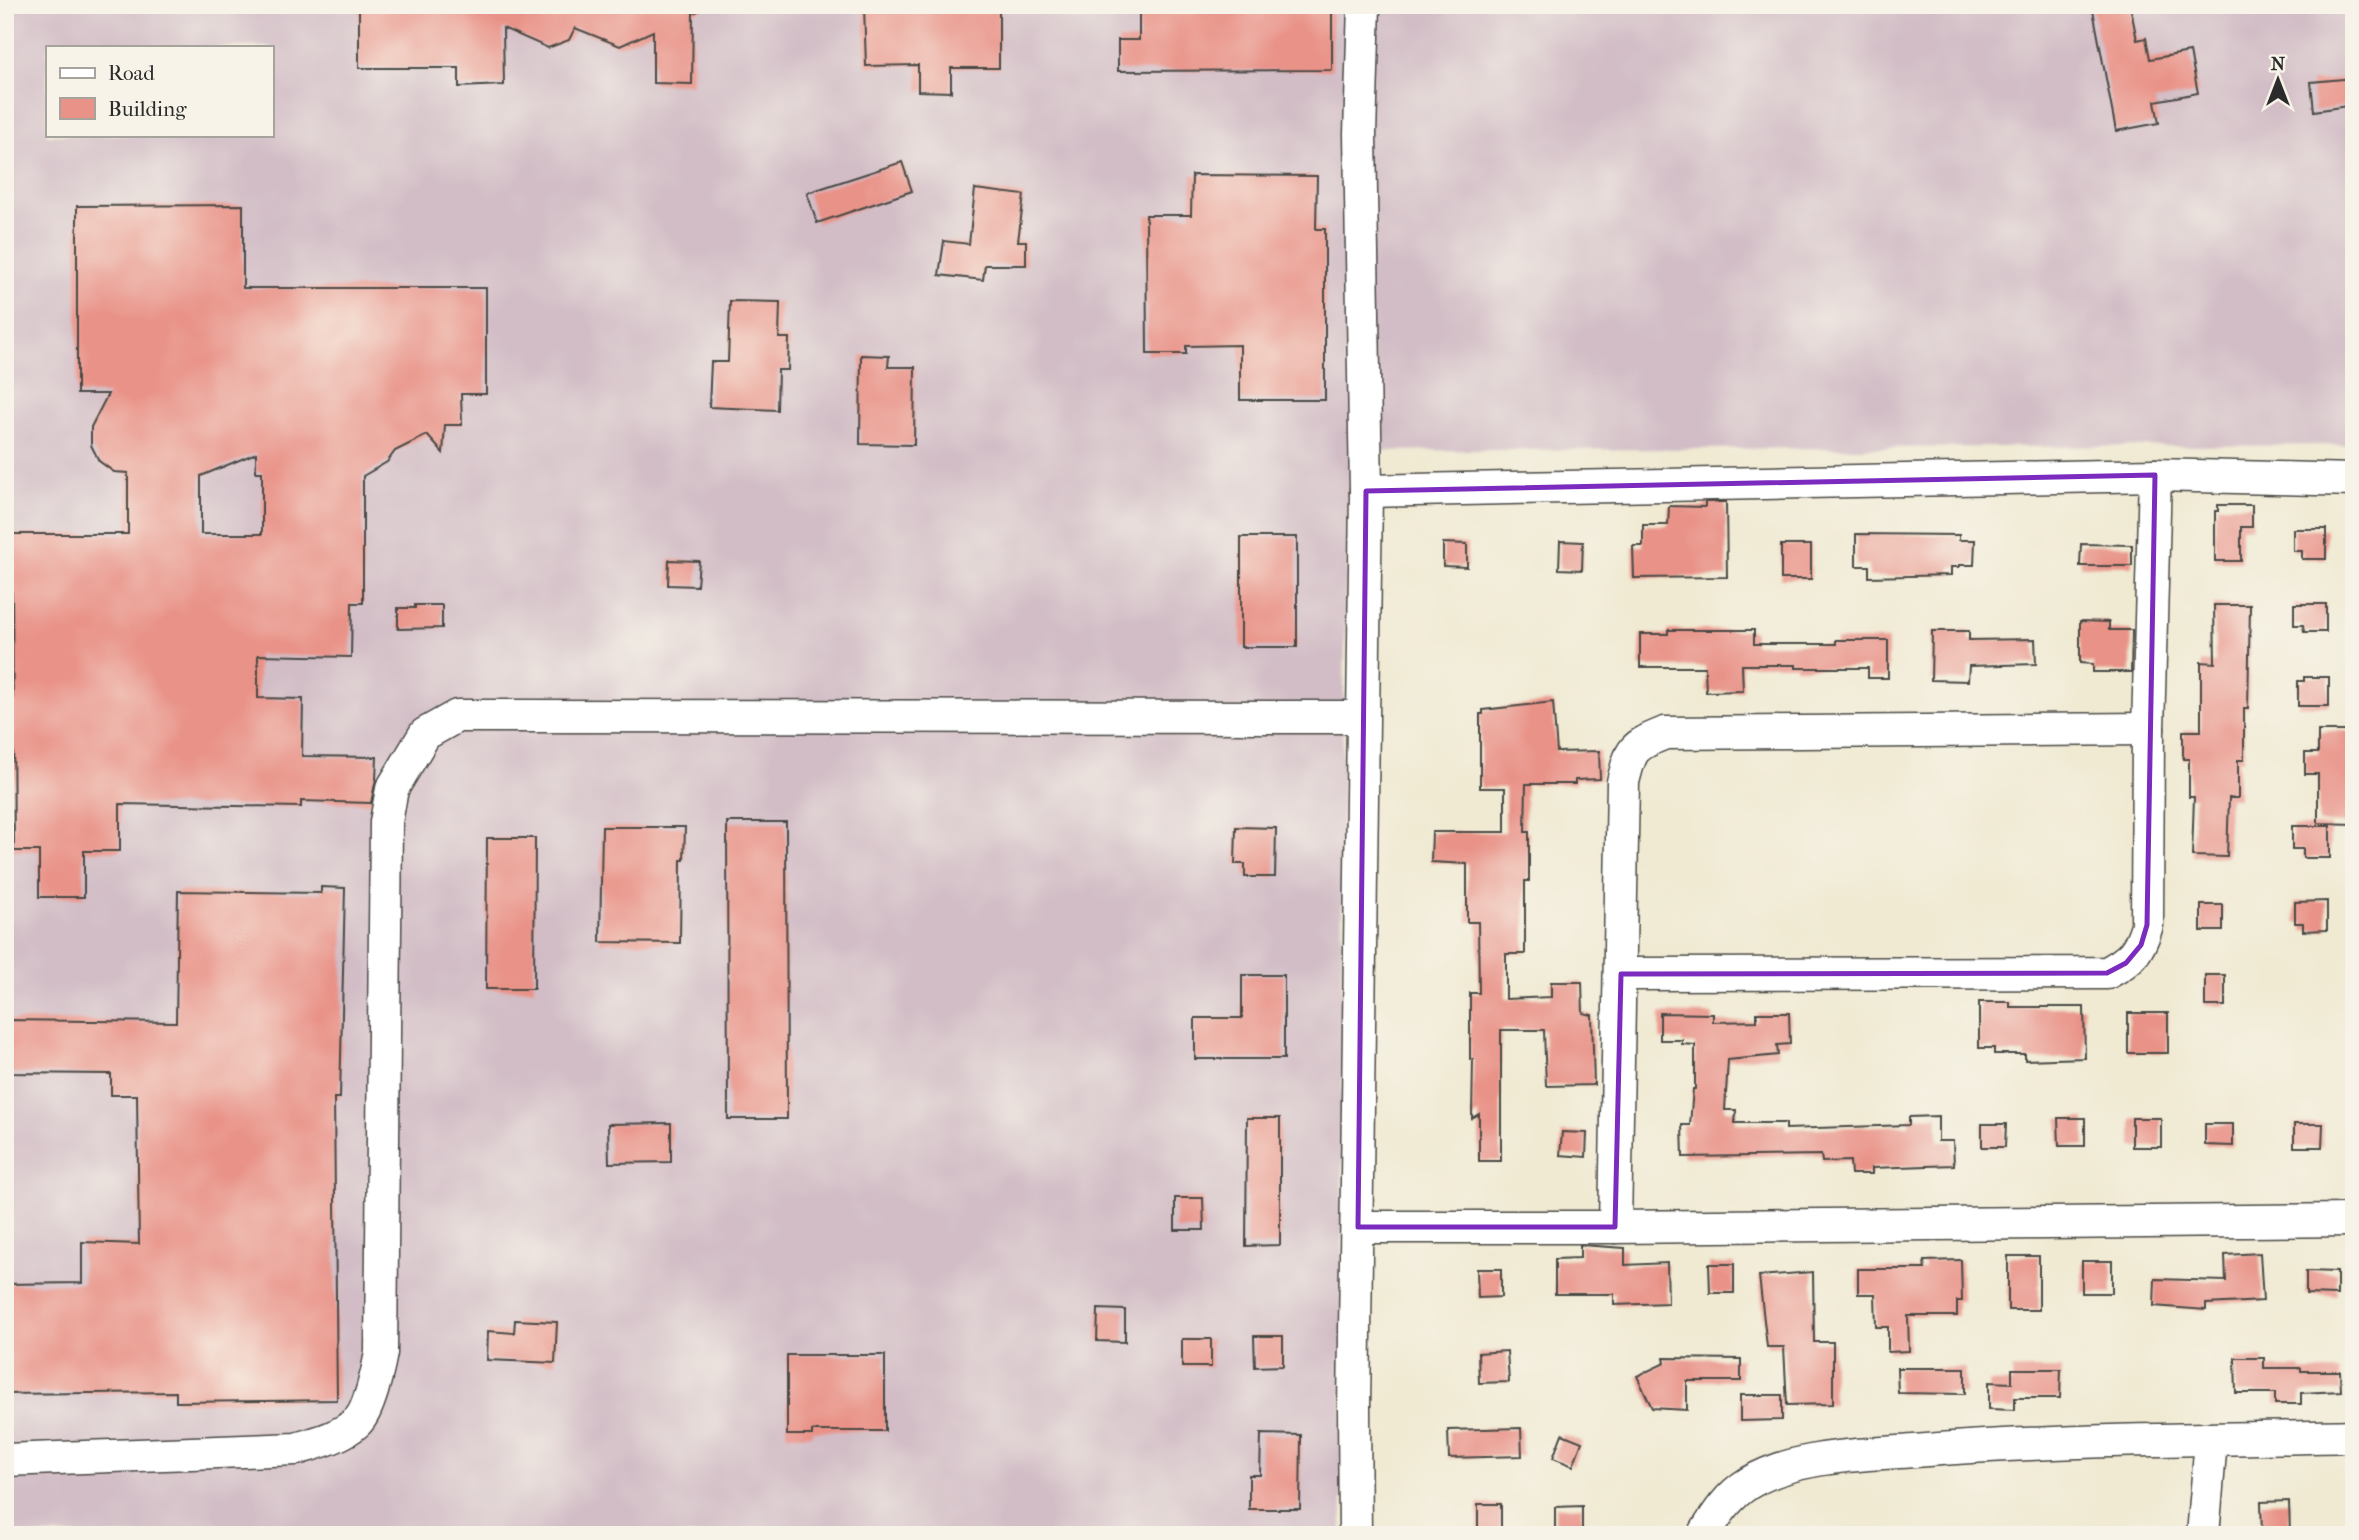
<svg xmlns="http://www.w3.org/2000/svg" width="2359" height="1540" font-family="'IM FELL French Canon',serif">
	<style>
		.industrial { fill: #d2bdc6; fill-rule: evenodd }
		.building { fill: #e99388; fill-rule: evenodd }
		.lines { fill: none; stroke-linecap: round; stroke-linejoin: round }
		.minor-casing { stroke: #494844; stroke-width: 35 }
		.minor { stroke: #fff; stroke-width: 32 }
		.marked { fill: none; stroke: #7b2cbf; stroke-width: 5; stroke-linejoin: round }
	</style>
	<rect width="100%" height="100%" fill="#f7f3e8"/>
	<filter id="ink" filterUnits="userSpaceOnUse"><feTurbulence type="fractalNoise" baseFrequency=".0143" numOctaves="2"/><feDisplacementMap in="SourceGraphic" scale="14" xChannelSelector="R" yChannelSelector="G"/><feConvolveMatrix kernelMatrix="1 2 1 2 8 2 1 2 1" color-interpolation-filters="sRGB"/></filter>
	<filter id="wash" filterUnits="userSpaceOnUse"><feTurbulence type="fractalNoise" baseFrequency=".00686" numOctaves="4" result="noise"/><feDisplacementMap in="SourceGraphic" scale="28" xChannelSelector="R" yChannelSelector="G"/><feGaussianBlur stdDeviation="1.57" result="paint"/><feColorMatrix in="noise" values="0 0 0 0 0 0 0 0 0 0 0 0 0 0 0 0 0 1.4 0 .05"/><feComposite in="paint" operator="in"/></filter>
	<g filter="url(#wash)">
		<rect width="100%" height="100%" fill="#f0ead3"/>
		<path class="industrial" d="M5,5H2354V445L1350,451L1342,768V1535H5ZM47,47H271V135H47Z"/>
		<g id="blocks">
			<g class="building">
				<path d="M359,5H712L693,13L692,84L653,83V31L620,46L575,28L569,40L548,48L503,28L504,85L459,87V68H359Z"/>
				<path d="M864,5H999V68H951V92L918,91V65L866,66Z"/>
				<path d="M1139,5H1332V70L1118,71V40H1139Z"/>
				<path d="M2092,5H2130L2137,40L2146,38L2150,59L2190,52L2198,93L2155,101L2159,123L2116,131Z"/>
				<path d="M2354,78V105L2314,111L2311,82Z"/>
				<path d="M902,162L912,191L817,223L807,193Z"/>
				<path d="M1192,175L1317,176L1316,229H1325V400H1240V345L1186,346V354H1147L1146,215H1191Z"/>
				<path d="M975,189L1024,195L1018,241H1026V265H985L983,280L939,275L944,241L969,244Z"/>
				<path d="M243,205V288H486V394H461L462,425H445L443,453L427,435L395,451L387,462L363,476V603H352L351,657L258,655V698L303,699L302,756L377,757L376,779L371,803L301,801V807L120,804V851H84V897H39V851H14L12,593H5V534H128V473L114,472L99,461L91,445V427L108,394H77V206ZM256,453V472H262V534H201V476Z"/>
				<path d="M730,301L780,302L779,338H789L788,370H778L777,410L709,407L711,362H728Z"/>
				<path d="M861,355L889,356L888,367H915L914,445L860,444Z"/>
				<path d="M1705,502H1726L1727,577L1634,578L1633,546H1643V525H1668L1669,506L1705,507Z"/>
				<path d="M2218,505H2252V527H2241V561H2215V511H2218Z"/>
				<path d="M2293,529H2326V559H2302V551H2293Z"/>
				<path d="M1856,534L1959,535V540H1975L1974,565H1959V567H1951V575L1869,577V566H1856Z"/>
				<rect x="1241" y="537" width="56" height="110"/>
				<path d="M1560,541L1583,542L1582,570L1559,569Z"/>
				<path d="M1443,543L1467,544V567L1443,566Z"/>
				<path d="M2081,544L2132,545V566H2080Z"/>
				<rect x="1781" y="545" width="30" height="34"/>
				<path d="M669,560L699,561L697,586L668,585Z"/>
				<path d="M2294,604H2326V632H2304L2303,625H2294Z"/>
				<path d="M415,605H442V628L398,629V608H415Z"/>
				<path d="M2214,605H2250L2248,708H2244V760H2238V798H2229L2227,857L2192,856L2194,797H2189V759H2183V731H2201V662L2215,663Z"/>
				<path d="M2080,621L2109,622V630H2132L2131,672H2093V664L2080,663Z"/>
				<path d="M1668,630H1754V644H1836V640H1888V678H1868V668H1796V665H1742L1743,691L1706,692L1705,667H1640V634H1668Z"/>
				<path d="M1932,631H1969V640L2035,639L2036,664L1969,666L1968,681L1931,680Z"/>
				<path d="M2304,677H2329V706H2298V681H2304Z"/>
				<path d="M1553,702L1557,752L1599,751L1600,779L1575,780V784H1526L1525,832H1529V881H1525V954H1506V999L1551,997V982H1582L1583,1013L1592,1015L1594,1085L1546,1086L1544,1030H1501V1161H1479V1114L1472,1118L1473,1059H1470V993H1479L1478,922H1467V864L1431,862L1432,832H1505V788H1480V714H1483V710Z"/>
				<path d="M2318,731H2353L2354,824L2318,823V774H2305V753H2318Z"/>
				<path d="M727,822H786L787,1119H728Z"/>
				<path d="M2292,826H2330V858H2303V849H2292Z"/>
				<path d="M602,827H685L684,860H681L680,943L600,942Z"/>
				<path d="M1236,827L1276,828L1275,877H1245V864H1235Z"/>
				<path d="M487,838H535L534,989H486Z"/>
				<path d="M321,887L345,888L340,1098H334L337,1400L176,1402V1392L5,1394V1284L82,1283V1242L139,1244L137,1095H111V1074L5,1073V1020L176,1022L178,891L321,893Z"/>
				<path d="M2327,901V930L2303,931V923H2295V902Z"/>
				<rect x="2201" y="905" width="22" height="26"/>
				<path d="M1242,975H1284V1059H1195V1018H1242Z"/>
				<rect x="2205" y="975" width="20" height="31"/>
				<path d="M1979,1002H2010V1007H2084L2085,1058L2025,1060V1054H1994V1048H1979Z"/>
				<path d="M1660,1013L1713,1014V1022L1757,1021V1013H1789L1790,1044L1777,1045L1778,1055L1728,1060L1725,1110H1736L1735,1123H1786V1129L1909,1125V1117L1938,1116V1141H1953L1954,1165L1872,1168V1174H1851L1850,1161L1822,1162L1821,1155L1683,1157L1682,1125H1690L1693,1089H1695V1045L1682,1044V1040H1660Z"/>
				<rect x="2128" y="1013" width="40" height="40"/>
				<path d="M1247,1118H1280V1245L1246,1246Z"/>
				<path d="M2058,1118H2085V1146H2059Z"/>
				<rect x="2132" y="1118" width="29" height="29"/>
				<path d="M671,1123V1162L609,1163L608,1124Z"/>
				<path d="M1982,1124H2006L2005,1147H1982Z"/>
				<path d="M2205,1124H2233V1146L2205,1145Z"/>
				<path d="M2294,1124H2323L2322,1147H2294Z"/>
				<path d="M1562,1132L1587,1133L1586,1157L1560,1155Z"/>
				<path d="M1175,1198H1203L1204,1230H1175Z"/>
				<path d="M1580,1245L1625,1248V1265L1667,1263L1668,1303L1614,1305V1294H1555V1259L1580,1258Z"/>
				<path d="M2260,1253L2263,1301L2206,1304V1310L2154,1306L2155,1279L2226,1281L2225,1255Z"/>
				<rect x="2008" y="1256" width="31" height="54"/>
				<path d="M1961,1260L1962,1301H1957V1316H1908L1909,1351L1888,1352V1327H1876L1875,1294H1858V1269H1925L1924,1261Z"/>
				<rect x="2082" y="1261" width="30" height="32"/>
				<path d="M1709,1264H1734V1293H1710Z"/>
				<path d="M1477,1269H1501V1297L1478,1298Z"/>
				<path d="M2306,1271L2337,1272V1295L2306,1294Z"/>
				<path d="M1813,1272L1814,1342H1833V1404L1787,1405L1784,1347H1767L1759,1276Z"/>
				<path d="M1098,1309L1125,1310V1342L1097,1341Z"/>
				<path d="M515,1320L557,1322L555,1363L487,1360L488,1331L514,1333Z"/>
				<path d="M1254,1336H1283V1366L1255,1367Z"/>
				<rect x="1182" y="1339" width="29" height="28"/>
				<path d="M1507,1351L1509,1382L1479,1383L1478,1353Z"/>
				<path d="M787,1355H885V1431H812V1435H787Z"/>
				<path d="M1664,1358L1741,1359V1381H1687V1410L1652,1408L1637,1376L1665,1363Z"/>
				<path d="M2235,1358H2264V1368H2301V1371H2340L2341,1391L2301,1393V1404H2275V1393H2236Z"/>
				<path d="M1897,1368H1965V1394L1898,1393Z"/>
				<path d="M2012,1369H2061L2060,1398H2015V1410L1989,1409V1382L2012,1383Z"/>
				<path d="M1740,1395H1782V1420L1740,1421Z"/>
				<path d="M1521,1428L1522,1456L1449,1458L1448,1430Z"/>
				<path d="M1261,1434L1301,1435L1300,1509H1249V1475H1260Z"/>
				<path d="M1562,1434L1582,1442L1573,1466L1553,1458Z"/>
				<path d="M2289,1501L2290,1534H2262L2261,1502Z"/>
				<rect x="1478" y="1504" width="23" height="31"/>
				<path d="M1582,1506V1531H1555V1507Z"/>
			</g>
		</g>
	</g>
	<g filter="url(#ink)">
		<use href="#blocks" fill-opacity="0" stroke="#494844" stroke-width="2"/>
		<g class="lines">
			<g class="minor-casing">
				<g id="minor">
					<path d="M1366,491L2155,475L2354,480"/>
					<path d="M1621,974L2107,973C2131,960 2139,952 2147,925L2148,729L2155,475"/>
					<path d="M1358,1227H1615L2354,1220"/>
					<path d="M1615,1227L1623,782C1631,749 1632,746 1665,733L2148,729"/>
					<path d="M5,1460L296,1449C316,1443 341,1437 357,1422C369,1411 378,1370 381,1353L386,822L392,789L425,734L457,716L1362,717"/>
					<path d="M1355,1535L1354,1409L1366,491L1360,134L1364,5"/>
					<path d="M1704,1535C1716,1515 1729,1495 1749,1483C1796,1455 1861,1455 1914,1451C2060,1439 2207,1440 2354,1436"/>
					<path d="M2203,1535L2211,1440"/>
				</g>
			</g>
			<use href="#minor" class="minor"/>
		</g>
	</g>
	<path class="marked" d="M2155,475L2147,925L2141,945L2126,963L2107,973L1621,974L1615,1227H1358L1366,491Z"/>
	<rect width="2359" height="1540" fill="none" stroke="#f7f3e8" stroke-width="28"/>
	<rect x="46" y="46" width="228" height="91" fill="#f7f3e8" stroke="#a5a39c" stroke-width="2"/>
	<rect x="60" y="68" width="35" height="10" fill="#ffffff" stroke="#a5a39c" stroke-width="2"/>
	<text x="108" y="80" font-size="21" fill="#2b2b2b">Road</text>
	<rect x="60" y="98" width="35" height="21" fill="#e99388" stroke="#a5a39c" stroke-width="2"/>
	<text x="108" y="116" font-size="21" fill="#2b2b2b">Building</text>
	<g transform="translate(2278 80)" stroke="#f7f3e8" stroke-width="5" paint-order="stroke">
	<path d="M0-5L12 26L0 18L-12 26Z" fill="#2b2b2b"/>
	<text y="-10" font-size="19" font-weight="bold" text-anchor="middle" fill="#2b2b2b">N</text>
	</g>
</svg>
